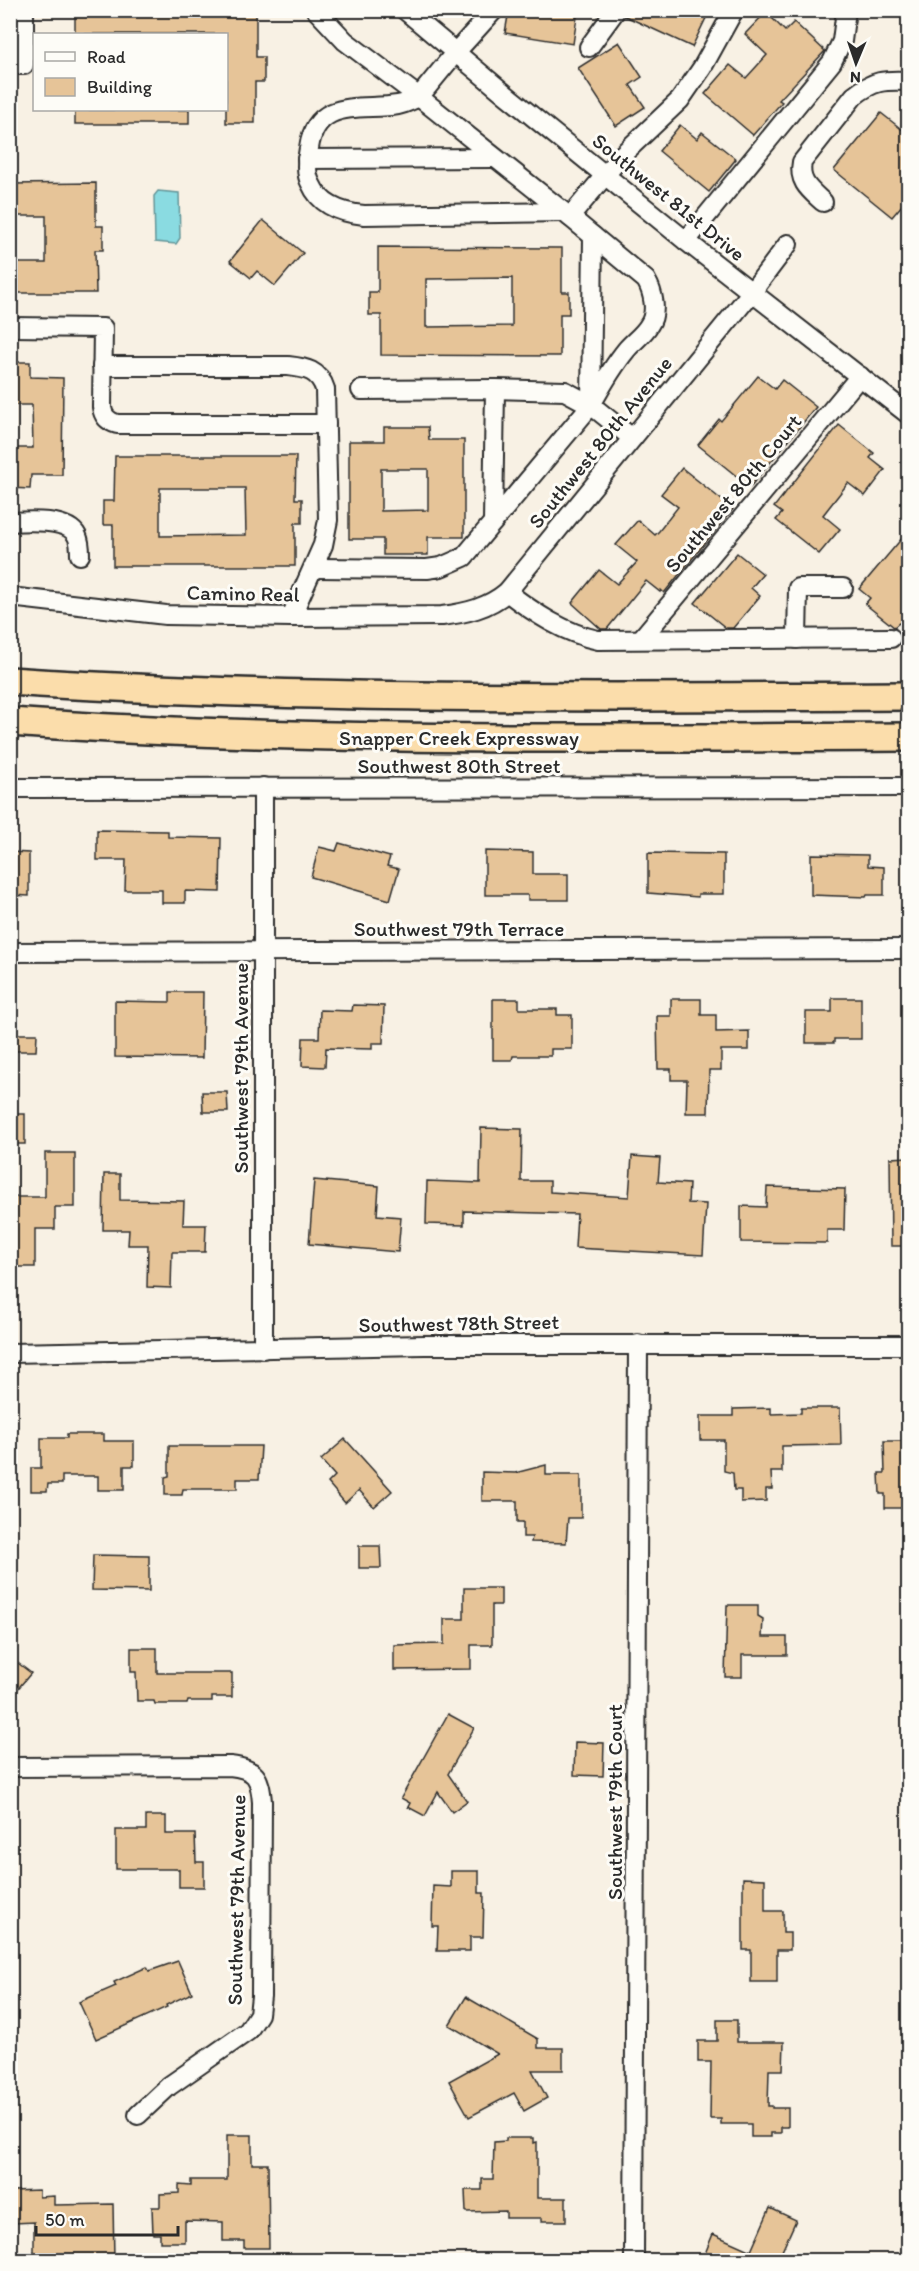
<svg xmlns="http://www.w3.org/2000/svg" width="919" height="2271" font-family="Itim,sans-serif">
	<style>
		.water { fill: #8adbe1; stroke: #649598; stroke-width: 1.5 }
		.building { fill: #e6c498; stroke: #2b2b2b; stroke-width: 1.5; fill-rule: evenodd }
		.lines { fill: none; stroke-linecap: round; stroke-linejoin: round }
		.minor-casing { stroke: #2b2b2b; stroke-width: 22 }
		.highway-casing { stroke: #2b2b2b; stroke-width: 32 }
		.minor { stroke: #fdfcf7; stroke-width: 18 }
		.highway { stroke: #fbddab; stroke-width: 27 }
		.labels { text-anchor: middle; dominant-baseline: central; stroke-width: 6; stroke-linejoin: round; paint-order: stroke }
		.street-label { font-size: 21px; fill: #2b2b2b; stroke: #fdfcf7 }
	</style>
	<rect width="100%" height="100%" fill="#f8f1e4"/>
	<filter id="ink" filterUnits="userSpaceOnUse"><feTurbulence type="fractalNoise" baseFrequency=".0167" numOctaves="2"/><feDisplacementMap in="SourceGraphic" scale="12" xChannelSelector="R" yChannelSelector="G"/><feConvolveMatrix kernelMatrix="1 2 1 2 8 2 1 2 1" color-interpolation-filters="sRGB"/></filter>
	<g filter="url(#ink)">
		<path class="water" d="M158,191L179,193L180,238L176,244L155,242L154,196Z"/>
		<g class="building">
			<path d="M509,10H578L573,44L505,33Z"/>
			<path d="M627,10H691L706,18L692,47L625,16Z"/>
			<path d="M766,12L785,31L794,22L825,51L779,100L782,102L753,135L705,94L730,65L746,78L767,55L745,34Z"/>
			<path d="M75,14H256V57H264V82H255V123H226V34H75Z"/>
			<path d="M619,42L642,77L630,85L645,107L616,126L578,68Z"/>
			<rect x="75" y="110" width="114" height="14"/>
			<path d="M881,113L909,135V197L892,217L834,170Z"/>
			<path d="M680,125L697,139L702,132L736,159L709,192L659,151Z"/>
			<path d="M96,183V226H103V250H95L96,293H10V263H46V216H10V184Z"/>
			<path d="M263,220L303,253L275,286L257,271L251,278L230,261Z"/>
			<path d="M378,247L562,248V292H569V314H560V356L381,355V315H369V292H378ZM512,278V326L426,327V279Z"/>
			<path d="M10,362H30V377L63,378L62,475H31L30,489L10,488V448H33L32,405H10Z"/>
			<path d="M758,376L775,389L782,380L816,407L750,487L698,445L719,419L721,421Z"/>
			<path d="M839,425L874,453L870,458L885,470L865,496L848,483L823,515L840,529L819,554L776,520L782,513L774,507Z"/>
			<path d="M384,427H428L429,440H464V537H428V555H383V539H349V441H384ZM381,469H428V510L381,511Z"/>
			<path d="M115,456H296L295,499H302V523H295V566H113V525H103V501H114ZM160,488H245L246,535L160,536Z"/>
			<path d="M682,468L733,509L664,593L661,590L660,592L646,581L607,629H601L572,603L599,570L617,584L637,562L616,545L638,520L655,535L659,531L678,507L661,494Z"/>
			<path d="M909,530V630L899,623L894,627L865,604L870,598L859,589Z"/>
			<path d="M737,553L763,574L751,588L760,596L733,628H726L695,603Z"/>
			<path d="M97,830L168,831V837L221,838L220,892L185,891V903H162V890H125L126,860H97Z"/>
			<path d="M339,843L390,857L387,866L399,869L390,900L311,877L319,847L336,851Z"/>
			<path d="M485,851L533,852V874H568V900H528V895H485Z"/>
			<path d="M10,852L29,853V896L10,895Z"/>
			<path d="M648,853L724,854V894H698V897L648,893Z"/>
			<path d="M811,854L868,855V866L884,867V895H867L866,897L811,895Z"/>
			<path d="M170,992H203L202,1058L115,1057V1001L170,1002Z"/>
			<path d="M832,998H861V1039H834V1043H806V1012H832Z"/>
			<path d="M493,999H519V1009H557V1015H572V1049H551V1056H513L512,1060H493Z"/>
			<path d="M671,999H701V1015H716V1032L749,1031V1050H721V1070H709L708,1113H686L687,1080H671V1069H658L657,1016H671Z"/>
			<path d="M353,1005L384,1006L383,1043H372V1049L326,1048L325,1067L302,1066L303,1038H319L320,1010L352,1011Z"/>
			<path d="M10,1034H37L36,1051H10Z"/>
			<path d="M202,1092H227L228,1112H203Z"/>
			<rect x="10" y="1114" width="15" height="30"/>
			<path d="M481,1128L522,1129L521,1181H550V1192L629,1197L632,1156L660,1158L658,1182L689,1184L688,1203L706,1204L703,1255L575,1248L577,1214L464,1211V1225L426,1224L427,1181L480,1183Z"/>
			<path d="M45,1153H75V1207H55V1229H35V1267H12L10,1197H45Z"/>
			<path d="M909,1157V1246H891L890,1158Z"/>
			<path d="M104,1174H120V1200L184,1201L183,1225H206L205,1252H172L171,1288L147,1287L148,1245H128L129,1230H103Z"/>
			<path d="M314,1180L379,1186L377,1215L401,1217L398,1252L309,1244Z"/>
			<path d="M767,1187L845,1189L844,1230H827V1243L741,1242V1206L766,1207Z"/>
			<path d="M771,1408V1414L801,1413V1408H840L841,1445L782,1446V1472H771L772,1489H766V1501L741,1502V1490H734L733,1473L724,1471V1440H700V1416H733V1409Z"/>
			<path d="M67,1434H104V1441H134V1466H124V1490H98V1476H62V1484H48L47,1491H31V1468H41V1438H67Z"/>
			<path d="M345,1439L392,1491L374,1507L359,1490L345,1503L328,1483L335,1476L321,1460Z"/>
			<path d="M884,1441H909V1508H885V1494H880L879,1473H885Z"/>
			<path d="M169,1446H261L259,1479H237V1489H183L182,1495H165V1477L169,1476Z"/>
			<path d="M546,1465V1475H581V1518H568L566,1543L531,1542L532,1537H523V1522H517V1501H482V1472L515,1473Z"/>
			<path d="M359,1546H380L381,1568H359Z"/>
			<path d="M93,1555L149,1556V1591L92,1590Z"/>
			<path d="M464,1588H501V1605H492V1645H471V1669L394,1670V1645L444,1644V1619H464Z"/>
			<path d="M727,1605H758V1616L763,1619L762,1637H787V1655H742V1677H725Z"/>
			<path d="M131,1648H157V1673H232V1697H212V1701H188L187,1704H155L154,1701H137L136,1672H131Z"/>
			<path d="M10,1657L31,1673L10,1698Z"/>
			<path d="M448,1714L474,1728L448,1774L467,1801L452,1812L438,1792L425,1816L408,1807L410,1803L401,1798Z"/>
			<path d="M575,1742L604,1743L603,1776L574,1775Z"/>
			<path d="M146,1816H166V1834H195L196,1862H204V1887H179V1869H116V1830H146Z"/>
			<path d="M451,1871H479V1893H484L483,1937H470V1951H437L438,1926H432L433,1886L451,1887Z"/>
			<path d="M743,1878L765,1879V1911H783V1933H790V1950H777V1982H751V1950H743Z"/>
			<path d="M178,1961L192,1993L166,2005L167,2007L96,2039L79,2002L116,1986L114,1982L147,1967L149,1971Z"/>
			<path d="M466,1997L538,2039V2048H563V2070H532L547,2098L524,2111L514,2093L469,2117L449,2081L498,2054L449,2025Z"/>
			<path d="M717,2020H737V2042H784L783,2070H769L768,2106H772V2108H788V2127H781V2133H771V2137H751V2124H721V2119H710L711,2062H698V2041H717Z"/>
			<path d="M227,2135H252V2164H268L269,2248H244V2241H223V2222L185,2221V2242H160V2234H153L152,2207H160V2194L179,2193V2185L191,2186V2180H227Z"/>
			<path d="M506,2138H533V2143L537,2142V2198H566V2221H542V2218H506V2211L466,2212L465,2190H482V2179H493L494,2142L506,2141Z"/>
			<path d="M39,2190V2197L54,2196V2205L113,2204L114,2259H97V2257H54V2260H34V2222L14,2223L13,2191Z"/>
			<path d="M770,2208L796,2220L778,2260H715L704,2256L713,2234L751,2251Z"/>
		</g>
		<g class="lines">
			<g class="minor-casing">
				<g id="minor">
					<path d="M316,10L345,41L419,97"/>
					<path d="M405,10L505,94L686,241L908,414"/>
					<path d="M589,47L616,10"/>
					<path d="M10,65H24V10"/>
					<path d="M419,97C412,100 405,104 398,105C361,111 316,97 309,148C307,160 305,173 311,184C320,205 342,213 364,215L563,212"/>
					<path d="M307,159L493,158"/>
					<path d="M823,202C810,190 798,182 802,162L854,96C874,80 884,80 908,81"/>
					<path d="M570,217L623,154L680,100L702,68L734,10"/>
					<path d="M593,236L591,405L632,438"/>
					<path d="M686,241L832,62L842,41L846,10"/>
					<path d="M10,327L103,328L102,407C103,416 107,421 117,424H326"/>
					<path d="M102,366H288C306,368 319,370 325,389L328,520L323,545L291,617"/>
					<path d="M361,390L495,389L565,391L591,405"/>
					<path d="M10,522C28,521 68,518 77,536C80,542 80,549 80,555"/>
					<path d="M493,522L495,389"/>
					<path d="M314,568L427,569L441,567L464,557L591,405C602,385 613,366 627,349C634,341 644,334 649,325C658,312 653,292 646,280L570,217L419,97L455,53L494,10"/>
					<path d="M507,592C534,613 564,633 598,640L891,638"/>
					<path d="M10,597L166,615L291,617L442,616C466,613 488,608 507,592L751,293L788,244"/>
					<path d="M641,639L860,376"/>
					<path d="M797,639L798,588H843"/>
					<path d="M10,788L908,787"/>
					<path d="M10,952L908,949"/>
					<path d="M263,1349V787"/>
					<path d="M10,1353L424,1345H908"/>
					<path d="M10,1767L230,1766C256,1769 260,1777 262,1802L261,1996L259,2014L248,2031L169,2086L138,2115"/>
					<path d="M634,2260L638,1344"/>
				</g>
			</g>
			<g class="highway-casing">
				<g id="highway">
					<path d="M10,681C310,701 609,697 908,696"/>
					<path d="M10,722C309,743 609,738 908,737"/>
				</g>
			</g>
			<use href="#minor" class="minor"/>
			<use href="#highway" class="highway"/>
		</g>
	</g>
	<g class="labels">
		<g class="street-label">
			<text transform="translate(669 197) rotate(39)">Southwest 81st Drive</text>
			<text transform="translate(600 442) rotate(-51)">Southwest 80th Avenue</text>
			<text transform="translate(733 493) rotate(-50)">Southwest 80th Court</text>
			<text transform="translate(243 593) rotate(1)">Camino Real</text>
			<text x="459" y="737">Snapper Creek Expressway</text>
			<text x="459" y="765">Southwest 80th Street</text>
			<text x="459" y="928">Southwest 79th Terrace</text>
			<text transform="translate(240 1068) rotate(-90)">Southwest 79th Avenue</text>
			<text transform="translate(459 1323) rotate(-1)">Southwest 78th Street</text>
			<text transform="translate(614 1802) rotate(-90)">Southwest 79th Court</text>
			<text transform="translate(236 1900) rotate(-89)">Southwest 79th Avenue</text>
		</g>
	</g>
	<rect width="919" height="2271" fill="none" stroke="#fdfcf7" stroke-width="36"/>
	<rect x="18" y="18" width="883" height="2235" fill="none" stroke="#2b2b2b" stroke-width="2" filter="url(#ink)"/>
	<rect x="33" y="33" width="195" height="78" fill="#fdfcf7" stroke="#a9a8a5" stroke-width="1.5"/>
	<rect x="45" y="52" width="30" height="9" fill="#fdfcf7" stroke="#a9a8a5" stroke-width="1.5"/>
	<text x="87" y="63" font-size="18" fill="#2b2b2b">Road</text>
	<rect x="45" y="78" width="30" height="18" fill="#e6c498" stroke="#a9a8a5" stroke-width="1.5"/>
	<text x="87" y="93" font-size="18" fill="#2b2b2b">Building</text>
	<g transform="translate(856 63) rotate(182)" stroke="#fdfcf7" stroke-width="4.5" paint-order="stroke">
	<path d="M0-4.5L10 22L0 15L-10 22Z" fill="#2b2b2b"/>
	<text y="-9" font-size="16" font-weight="bold" text-anchor="middle" fill="#2b2b2b">N</text>
	</g>
	<path d="M36 2226v9h142v-9" fill="none" stroke="#2b2b2b" stroke-width="3"/>
	<text x="45" y="2226" font-size="18" fill="#2b2b2b" stroke="#fdfcf7" stroke-width="4.5" paint-order="stroke">50 m</text>
</svg>
